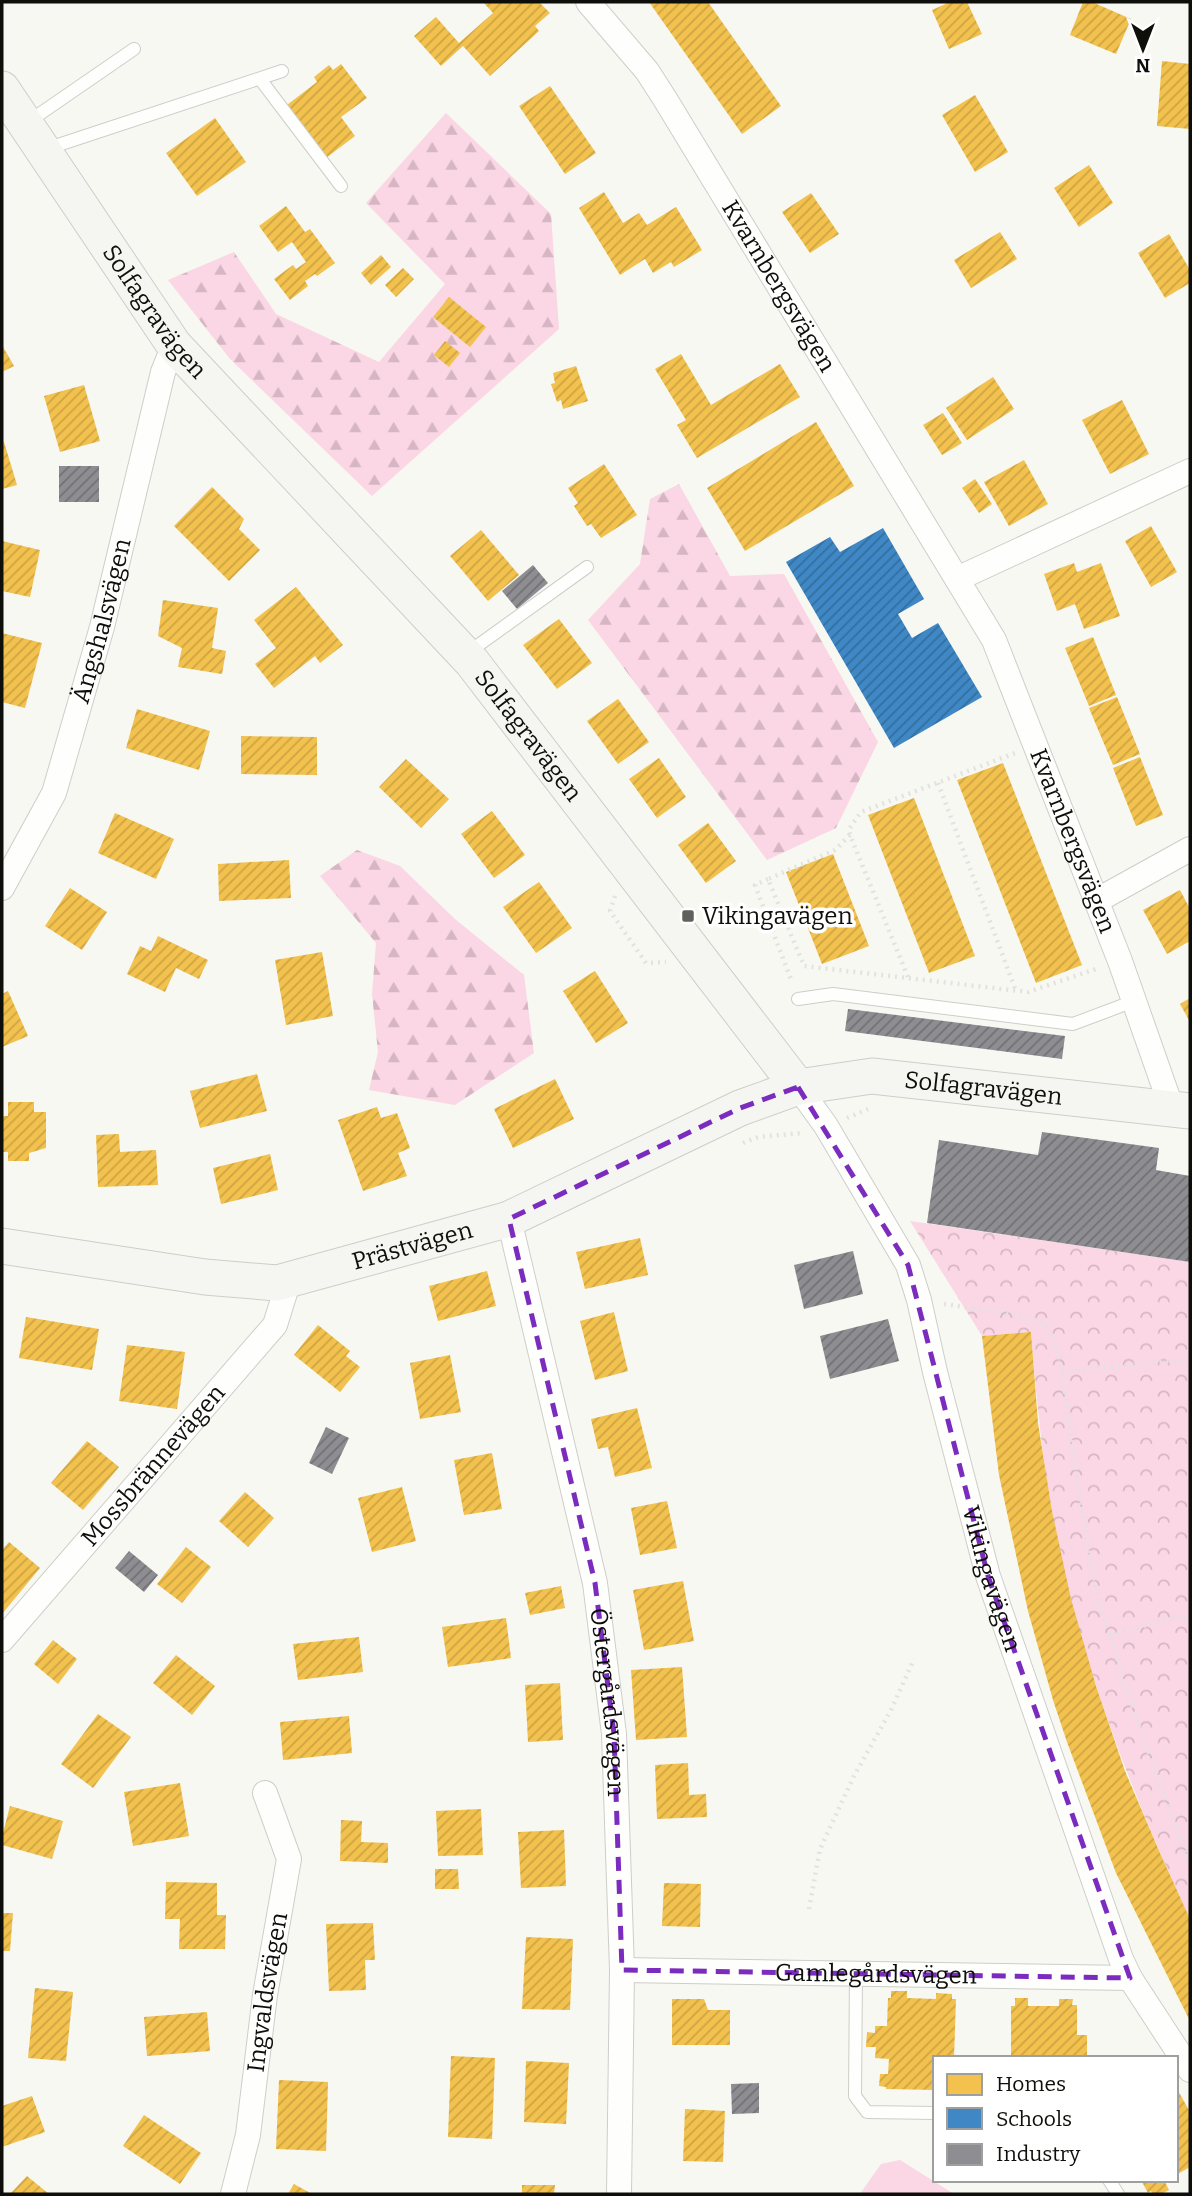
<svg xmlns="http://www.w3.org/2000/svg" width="1192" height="2196" font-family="Bitter,serif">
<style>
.green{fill:#fbd6e4}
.forest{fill:url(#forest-firs)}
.park{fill:url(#park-crowns)}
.homes{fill:url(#homes-hatch)}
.schools{fill:url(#schools-hatch)}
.industry{fill:url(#industry-hatch)}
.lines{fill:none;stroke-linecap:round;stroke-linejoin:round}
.lane-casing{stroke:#cdcec9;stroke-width:14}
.street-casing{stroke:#cdcec9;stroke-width:26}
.secondary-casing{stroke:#cdcec9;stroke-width:37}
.path{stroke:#e2e2e0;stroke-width:4.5;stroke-dasharray:2 5;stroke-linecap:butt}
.lane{stroke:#fefefd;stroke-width:12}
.street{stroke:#fefefd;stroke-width:24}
.secondary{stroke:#f5f6f2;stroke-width:35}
.marked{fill:none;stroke:#7b2cbf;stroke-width:5;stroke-dasharray:14 9;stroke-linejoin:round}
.poi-dot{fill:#60605c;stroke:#fff;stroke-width:2.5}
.labels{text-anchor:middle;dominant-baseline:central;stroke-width:7;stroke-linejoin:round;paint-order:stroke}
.street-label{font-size:24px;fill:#0e0e0b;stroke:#fff}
.poi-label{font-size:24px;fill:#0e0e0b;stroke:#fff;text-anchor:start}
</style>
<defs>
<pattern id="forest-firs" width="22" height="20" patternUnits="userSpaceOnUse" patternTransform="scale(1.75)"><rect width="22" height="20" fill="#fbd6e4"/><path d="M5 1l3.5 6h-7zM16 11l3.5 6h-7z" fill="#d6b6c2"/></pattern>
<pattern id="park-crowns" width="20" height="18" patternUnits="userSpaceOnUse" patternTransform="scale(1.75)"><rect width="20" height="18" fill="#fbd6e4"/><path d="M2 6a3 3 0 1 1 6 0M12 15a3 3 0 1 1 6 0" fill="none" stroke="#d6b6c2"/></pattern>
<pattern id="homes-hatch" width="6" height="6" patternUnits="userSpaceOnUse" patternTransform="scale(1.75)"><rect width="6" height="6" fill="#f2c14e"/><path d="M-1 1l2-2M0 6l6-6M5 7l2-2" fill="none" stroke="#cea543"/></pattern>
<pattern id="schools-hatch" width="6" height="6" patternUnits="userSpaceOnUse" patternTransform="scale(1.75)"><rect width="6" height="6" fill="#3f88c5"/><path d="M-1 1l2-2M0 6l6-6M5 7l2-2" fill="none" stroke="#336e9e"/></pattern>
<pattern id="industry-hatch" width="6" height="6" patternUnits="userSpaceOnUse" patternTransform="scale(1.75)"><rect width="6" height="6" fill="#8d8d92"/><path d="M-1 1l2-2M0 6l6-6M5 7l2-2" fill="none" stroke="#727275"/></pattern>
</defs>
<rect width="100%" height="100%" fill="#f7f8f2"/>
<polygon class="green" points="900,2160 954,2194 860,2194 881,2164"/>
<g class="forest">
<polygon points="446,113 551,214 559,329 372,496 230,359 168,280 234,252 276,314 379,362 445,284 366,203"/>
<polygon points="679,484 730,576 784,574 878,742 836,828 767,860 588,620 640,564 650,499"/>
<polygon points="357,850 400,866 455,919 524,975 534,1053 455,1105 369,1090 378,1052 372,994 376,943 320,876"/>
</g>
<path class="park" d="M910,1221L1190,1262V1919C1142,1816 1100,1711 1071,1600C1048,1512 1038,1423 1031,1332L982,1336Z"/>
<g class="homes">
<polygon points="483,2 539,2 550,13 535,26 539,31 490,76 463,46 441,66 414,36 436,17 459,43 493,13"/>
<polygon points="649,2 708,2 781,106 742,134"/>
<polygon points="950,2 967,2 982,34 949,49 932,10"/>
<polygon points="1083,2 1092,2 1131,19 1116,54 1070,35"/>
<polygon points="1162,61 1190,64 1190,129 1157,126"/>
<polygon points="341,64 367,98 341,117 355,136 326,158 287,105 317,82 314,77 329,65 333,70"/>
<polygon points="550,86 596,153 565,174 519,106"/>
<polygon points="975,95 1008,152 975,172 942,115"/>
<polygon points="215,118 246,162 197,196 166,153"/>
<polygon points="1089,165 1113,203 1079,227 1054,188"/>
<polygon points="604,192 623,223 639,213 647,225 676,207 702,250 674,267 671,262 653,273 645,259 620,275 579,208"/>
<polygon points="811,193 839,234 810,253 782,212"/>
<polygon points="286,206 305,232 310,229 335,263 317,276 315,274 305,281 308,286 290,300 274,279 293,265 296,269 306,262 292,242 278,252 259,226"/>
<polygon points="1000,232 1017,259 971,288 954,260"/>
<polygon points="1169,234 1190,270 1190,283 1165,298 1138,253"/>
<polygon points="381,255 391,267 371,285 361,273"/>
<polygon points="403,268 414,279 396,297 385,285"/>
<polygon points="449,297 486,327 470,347 433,317"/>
<polygon points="445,341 460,353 449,367 434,355"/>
<polygon points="2,345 14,366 2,372"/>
<polygon points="681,354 711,405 780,364 800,397 697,458 677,425 686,420 655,369"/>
<polygon points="576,366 588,401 563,409 561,400 557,402 551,384 555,383 553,373"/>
<polygon points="993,377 1014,409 967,440 946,408"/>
<polygon points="84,385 100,441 60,452 44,396"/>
<polygon points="1122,400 1149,454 1110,474 1082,420"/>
<polygon points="943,413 962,443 942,455 923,425"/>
<polygon points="816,422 854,486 745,551 707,488"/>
<polygon points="4,442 17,485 2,489 2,443"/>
<polygon points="1024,460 1048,504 1009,526 984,482"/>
<polygon points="604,464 637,515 601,538 591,524 587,526 574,506 578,503 568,488"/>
<polygon points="975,479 992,504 979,513 962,488"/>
<polygon points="212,487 244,519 239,529 260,550 229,581 174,526"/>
<polygon points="1151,526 1177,572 1151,587 1125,541"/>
<polygon points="481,530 519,575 488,601 450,556"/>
<polygon points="2,541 40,550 30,597 2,591"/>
<polygon points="1074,563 1077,572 1101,563 1120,616 1084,629 1075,604 1057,611 1044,574"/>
<polygon points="296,587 343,645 320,663 315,656 274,688 255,664 276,648 254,620"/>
<polygon points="163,600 218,608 212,648 226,651 222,674 178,667 182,648 158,636"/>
<polygon points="559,619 592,663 557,689 523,645"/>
<polygon points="2,633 42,643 25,708 2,702"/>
<polygon points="1093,637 1116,695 1089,706 1065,648"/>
<polygon points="1117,697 1140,754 1113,765 1089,708"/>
<polygon points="618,699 649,742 618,764 587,721"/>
<polygon points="137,709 210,731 199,770 126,748"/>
<polygon points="241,736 317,737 317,775 241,774"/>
<polygon points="1140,757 1163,815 1136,826 1113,768"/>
<polygon points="659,758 686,797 657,818 629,779"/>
<polygon points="406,759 449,799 421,828 379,787"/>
<polygon points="1003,763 1082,965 1036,983 957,780"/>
<polygon points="914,798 975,956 929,973 868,815"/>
<polygon points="492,811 525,855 494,878 461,834"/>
<polygon points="115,813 174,839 156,879 98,853"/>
<polygon points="708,823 736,861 706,883 678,845"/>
<polygon points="833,854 869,946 822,964 786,872"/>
<polygon points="289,860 291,898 219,901 218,864"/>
<polygon points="539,882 572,928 536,953 503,907"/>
<polygon points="70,888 107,912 82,950 45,926"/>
<polygon points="1180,890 1190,909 1190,941 1167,954 1143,910"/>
<polygon points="158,936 208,960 199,979 176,968 165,992 127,974 140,946 151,951"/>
<polygon points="322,952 333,1016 286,1025 275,960"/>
<polygon points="595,971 628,1023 596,1043 563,991"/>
<polygon points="8,991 28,1036 2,1047 2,994"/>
<polygon points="1190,998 1190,1022 1180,1004"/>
<polygon points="257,1074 267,1111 200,1128 190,1091"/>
<polygon points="555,1079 574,1119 513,1148 494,1109"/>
<polygon points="8,1102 34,1102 34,1112 46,1112 46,1148 29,1153 29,1161 8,1161 8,1152 2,1152 2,1116 8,1116"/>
<polygon points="377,1107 381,1118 397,1113 410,1148 398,1153 407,1176 363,1191 338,1120"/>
<polygon points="119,1134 120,1152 156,1150 158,1185 98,1187 96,1135"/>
<polygon points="270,1154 278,1190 221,1204 213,1168"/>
<polygon points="640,1238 648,1275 585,1289 576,1252"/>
<polygon points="487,1271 496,1306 438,1321 429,1286"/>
<polygon points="614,1312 628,1371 595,1380 580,1321"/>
<polygon points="26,1317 99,1329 92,1370 19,1358"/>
<polygon points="318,1325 350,1351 346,1356 360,1367 340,1392 294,1355"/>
<polygon points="1031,1332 1038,1423 1052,1511 1071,1599 1096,1686 1125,1771 1160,1853 1190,1919 1190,2021 1116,1873 1067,1742 1053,1700 1028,1611 999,1475 982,1336"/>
<polygon points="127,1345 185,1352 177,1409 119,1401"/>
<polygon points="450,1355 461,1412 420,1419 410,1363"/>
<polygon points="637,1408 652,1468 615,1477 608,1447 598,1449 591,1419"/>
<polygon points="87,1441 119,1467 83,1510 51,1483"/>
<polygon points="492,1453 502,1509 464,1515 454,1460"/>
<polygon points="402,1487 416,1541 372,1552 358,1498"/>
<polygon points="245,1492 274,1518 248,1547 219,1521"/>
<polygon points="667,1501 677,1548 640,1555 631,1508"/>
<polygon points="9,1542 40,1568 2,1614 2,1550"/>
<polygon points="186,1547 211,1567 182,1603 157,1584"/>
<polygon points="683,1581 694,1641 644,1650 633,1590"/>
<polygon points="561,1586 565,1608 530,1615 525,1593"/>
<polygon points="506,1618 511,1658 448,1667 442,1627"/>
<polygon points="359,1637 363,1672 298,1680 293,1644"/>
<polygon points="53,1640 77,1659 58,1684 34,1664"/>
<polygon points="176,1655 215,1686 192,1715 153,1683"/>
<polygon points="682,1667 687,1737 636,1740 631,1670"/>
<polygon points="560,1683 563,1740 528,1742 525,1685"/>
<polygon points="98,1714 131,1737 93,1788 61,1764"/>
<polygon points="349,1716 352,1753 283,1760 280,1722"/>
<polygon points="688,1763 689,1795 706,1794 707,1817 657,1819 655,1765"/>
<polygon points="180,1783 189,1836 133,1846 124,1792"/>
<polygon points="10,1806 63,1821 52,1859 2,1845 2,1837"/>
<polygon points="481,1809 483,1855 438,1856 436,1811"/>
<polygon points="341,1820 362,1821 361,1842 388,1843 388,1863 340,1861"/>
<polygon points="564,1830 566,1886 521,1888 518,1832"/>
<polygon points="435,1869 458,1869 459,1889 435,1889"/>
<polygon points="166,1882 217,1883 217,1915 226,1915 225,1949 179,1949 180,1919 165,1919"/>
<polygon points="664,1883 701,1884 700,1927 662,1926"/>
<polygon points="2,1913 13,1913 10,1951 2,1951"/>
<polygon points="373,1923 375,1960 365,1960 366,1990 329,1991 326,1924"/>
<polygon points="526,1937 573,1939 570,2010 522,2009"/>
<polygon points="35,1988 73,1992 66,2061 28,2058"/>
<polygon points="891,1991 907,1991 907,1998 936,1999 936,1993 952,1994 952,1999 956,1999 954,2058 935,2058 935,2090 886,2089 886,2087 879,2086 880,2074 888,2074 889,2059 875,2058 876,2047 866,2047 867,2032 875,2033 875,2026 887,2026 888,1998 891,1998"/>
<polygon points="1015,1998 1028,1998 1028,2006 1059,2006 1059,1999 1073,1999 1072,2005 1077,2005 1077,2035 1087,2035 1087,2058 1011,2058 1011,2006 1015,2006"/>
<polygon points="672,1999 704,1999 708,2010 730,2010 730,2045 672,2045"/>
<polygon points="207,2012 210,2051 147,2056 144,2017"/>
<polygon points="451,2056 495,2058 492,2139 448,2137"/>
<polygon points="526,2061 569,2063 566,2124 524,2122"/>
<polygon points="279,2080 328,2082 326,2151 276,2149"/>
<polygon points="1176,2087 1190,2112 1190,2167 1176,2175"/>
<polygon points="32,2096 45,2132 2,2147 2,2106"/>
<polygon points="685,2109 725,2111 723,2162 683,2161"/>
<polygon points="144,2115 201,2153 180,2184 123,2146"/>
<polygon points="27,2176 49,2194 10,2194"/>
<polygon points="1141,2180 1168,2180 1165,2182 1169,2190 1161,2194 1153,2194 1151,2191 1148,2193"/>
<polygon points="294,2184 312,2194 288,2194"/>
<polygon points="522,2185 555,2185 554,2194 522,2194"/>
</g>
<polygon class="schools" points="883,528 924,599 898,614 912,638 938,623 982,697 894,748 786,562 830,537 840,552"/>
<g class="industry">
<rect x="59" y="466" width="40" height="36"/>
<polygon points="533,565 548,583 517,609 502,591"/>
<polygon points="848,1009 1065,1036 1062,1059 845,1031"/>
<polygon points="1042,1132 1159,1148 1156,1170 1190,1176 1190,1262 927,1223 939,1140 1038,1155"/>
<polygon points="853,1251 863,1294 804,1309 794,1265"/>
<polygon points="888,1319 899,1361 830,1379 820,1336"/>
<polygon points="326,1427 349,1438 332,1474 309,1463"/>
<polygon points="129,1551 158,1575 144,1592 115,1568"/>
<polygon points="759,2083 759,2113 732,2114 731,2084"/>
</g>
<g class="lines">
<g class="lane-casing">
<g id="lane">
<polyline points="260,79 341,186"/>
<polyline points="28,122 134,49"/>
<polyline points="46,149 282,71"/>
<polyline points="466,654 587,567"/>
<polyline points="798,999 833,994 1073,1024 1134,1001"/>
<polyline points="856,1974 855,2096 867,2112 935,2113"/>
<polyline points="1109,2180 1118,2194"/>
</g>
</g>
<g class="street-casing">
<g id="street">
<path id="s1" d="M588,2L647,71L665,99L994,640L1120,961L1172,1109"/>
<polyline points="957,579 1190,471"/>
<path id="s2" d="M2,888L54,793L102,627L163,372L174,345"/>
<polyline points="1096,901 1190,849"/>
<path id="s3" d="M798,1087L826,1126L908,1265L919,1300L935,1372L988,1576L1121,1959L1130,1978L1190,2070"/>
<path id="s4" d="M509,1219L595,1583L614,1734L622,1970L619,2194"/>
<path id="s5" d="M2,1640L275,1325L289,1280"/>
<path id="s6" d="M622,1970L1130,1978"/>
<path id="s7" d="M233,2194L248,2135L265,1995L289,1859L265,1793"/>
</g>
</g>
<g class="secondary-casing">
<g id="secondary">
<path id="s8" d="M2,89L174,345L472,662L798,1087L872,1076L1190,1111"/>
<path id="s9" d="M2,1246L205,1277L277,1283L509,1219L740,1108L798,1087"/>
</g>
</g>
<g class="path">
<polyline points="938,783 1016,991"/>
<polyline points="850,835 835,850 768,879 804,966 1028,992 1099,968"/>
<polyline points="768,879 755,885 792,982"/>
<polyline points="615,896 610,911 646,963 666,962"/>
<polyline points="908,977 850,835 849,829 861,812 1015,753"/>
<polyline points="847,1118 868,1109"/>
<polyline points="743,1143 758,1137 802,1133"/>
<polyline points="944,1304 1006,1313 1046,1324 1057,1348 1062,1372 1080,1501 1099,1603 1137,1720 1190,1865"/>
<polyline points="1062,1372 1169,1361 1190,1361"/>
<polyline points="1110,1636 1170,1618 1190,1620"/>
<polyline points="809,1909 820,1849 854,1776 891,1710 914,1659"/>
</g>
<use href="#lane" class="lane"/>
<use href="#street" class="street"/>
<use href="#secondary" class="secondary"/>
</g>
<path class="marked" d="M798,1087L908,1265L988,1576L1130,1978L622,1970L614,1734L595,1583L509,1219L740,1108Z"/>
<rect class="poi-dot" x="681" y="909" width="14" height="14" rx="3.5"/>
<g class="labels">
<g class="street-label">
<text stroke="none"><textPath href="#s1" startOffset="343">Kvarnbergsvägen</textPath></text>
<text stroke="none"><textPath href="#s8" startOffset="270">Solfagravägen</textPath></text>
<text stroke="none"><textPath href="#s2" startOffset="287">Ängshalsvägen</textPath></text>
<text stroke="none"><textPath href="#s8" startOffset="836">Solfagravägen</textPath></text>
<text stroke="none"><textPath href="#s1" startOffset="973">Kvarnbergsvägen</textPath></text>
<text stroke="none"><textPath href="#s8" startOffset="1466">Solfagravägen</textPath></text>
<text stroke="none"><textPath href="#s9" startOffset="418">Prästvägen</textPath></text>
<text stroke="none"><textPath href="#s5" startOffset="231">Mossbrännevägen</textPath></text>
<text stroke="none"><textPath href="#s3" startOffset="534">Vikingavägen</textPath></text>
<text stroke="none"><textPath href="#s4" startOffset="494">Östergårdsvägen</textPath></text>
<text stroke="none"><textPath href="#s6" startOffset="254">Gamlegårdsvägen</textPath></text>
<text stroke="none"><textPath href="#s7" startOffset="205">Ingvaldsvägen</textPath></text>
</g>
<g class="poi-label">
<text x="702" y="916">Vikingavägen</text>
</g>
</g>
<rect width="1192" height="2196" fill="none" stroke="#0e0e0b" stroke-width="7"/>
<rect x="933" y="2056" width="245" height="126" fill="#ffffff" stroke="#9f9f9d" stroke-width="2"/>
<rect x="947" y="2074" width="35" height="21" fill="#f2c14e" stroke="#9f9f9d" stroke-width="2"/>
<text x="996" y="2091" font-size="21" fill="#0e0e0b">Homes</text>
<rect x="947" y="2108" width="35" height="21" fill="#3f88c5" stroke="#9f9f9d" stroke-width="2"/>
<text x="996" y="2126" font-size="21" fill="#0e0e0b">Schools</text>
<rect x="947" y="2144" width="35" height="21" fill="#8d8d92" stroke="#9f9f9d" stroke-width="2"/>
<text x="996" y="2161" font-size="21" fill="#0e0e0b">Industry</text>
<g transform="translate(1143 49) rotate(180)" stroke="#ffffff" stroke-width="5" paint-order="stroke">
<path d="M0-5L12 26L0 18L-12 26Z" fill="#0e0e0b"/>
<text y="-10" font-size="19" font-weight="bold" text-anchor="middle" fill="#0e0e0b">N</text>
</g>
</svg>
